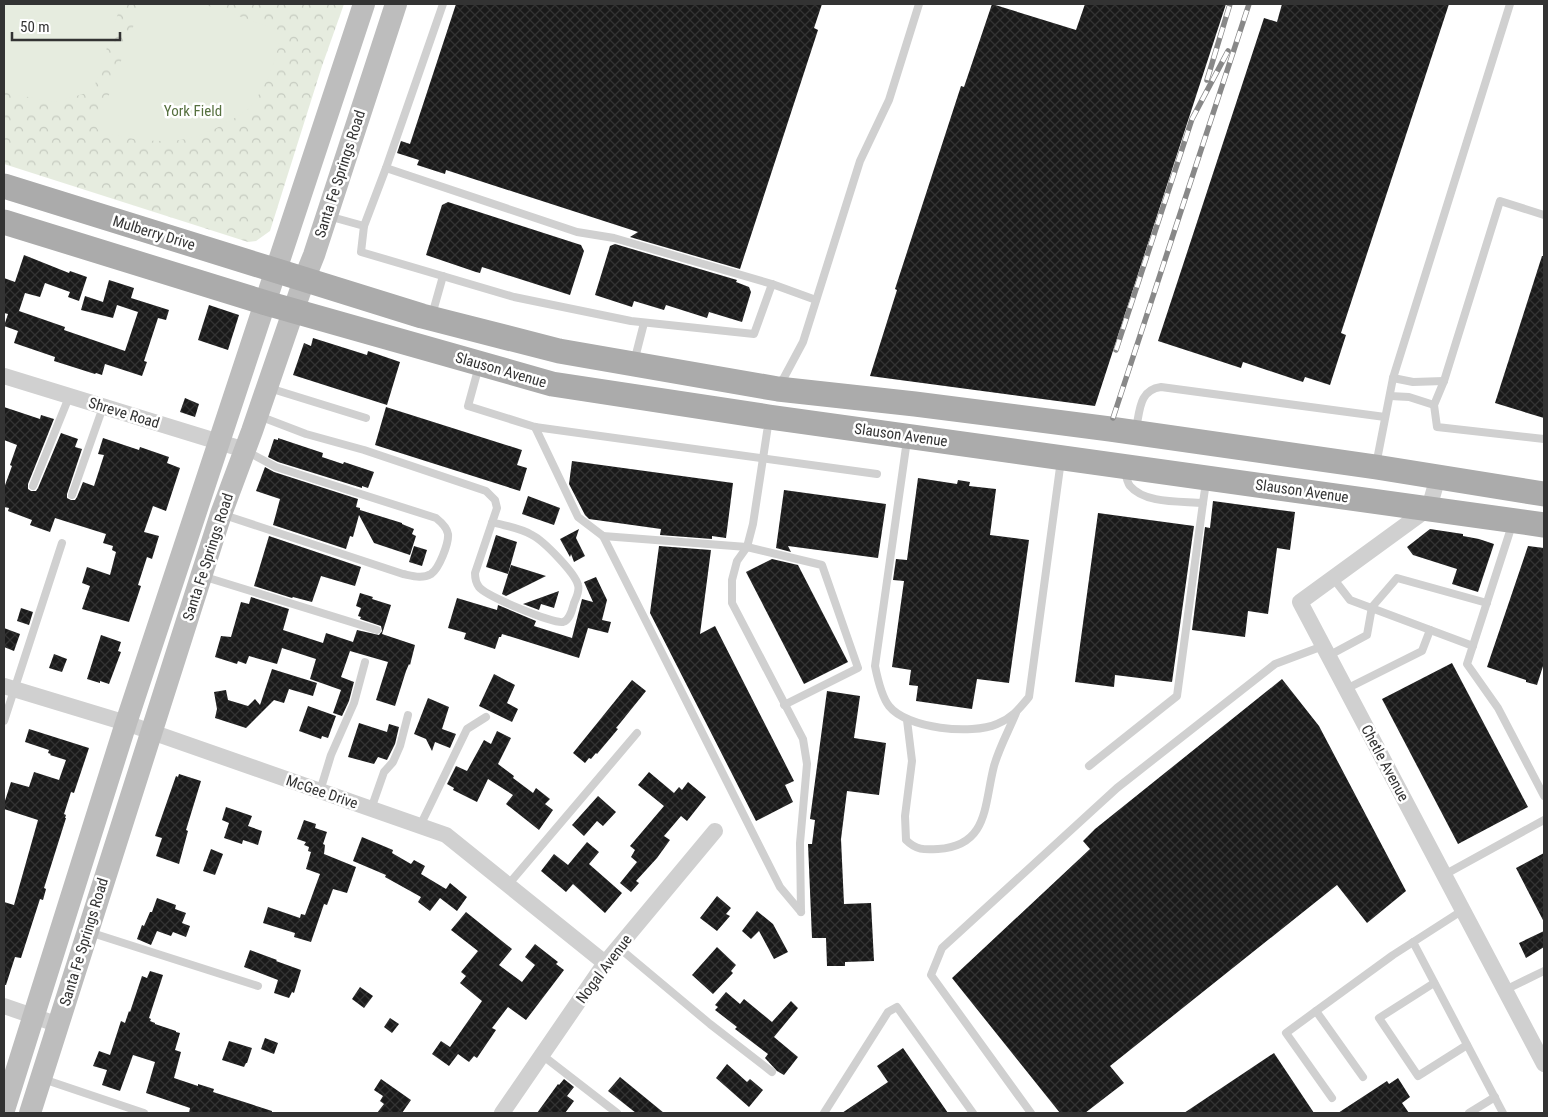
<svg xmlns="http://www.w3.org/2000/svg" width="1548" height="1117" font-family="'Roboto Condensed',sans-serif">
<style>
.forest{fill:url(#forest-crowns)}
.garden{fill:#e6ecdf}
.building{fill:url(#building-cross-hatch)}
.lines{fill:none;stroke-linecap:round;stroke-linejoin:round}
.lane{stroke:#d0d0d0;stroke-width:8}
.street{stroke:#d0d0d0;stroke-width:16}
.secondary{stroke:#bdbdbd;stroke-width:22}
.primary{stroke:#ababab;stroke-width:25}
.rail-casing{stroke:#888;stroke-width:5.5}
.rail{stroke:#fff;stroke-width:4;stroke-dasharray:11;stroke-linecap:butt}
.labels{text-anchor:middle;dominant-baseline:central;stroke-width:5;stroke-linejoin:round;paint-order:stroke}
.park-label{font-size:15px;fill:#56703f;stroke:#fff}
.street-label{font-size:15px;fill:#333;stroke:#fff}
</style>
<defs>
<pattern id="forest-crowns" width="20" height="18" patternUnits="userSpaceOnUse" patternTransform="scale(1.25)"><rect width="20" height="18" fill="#e6ecdf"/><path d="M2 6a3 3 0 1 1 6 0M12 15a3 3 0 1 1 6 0" fill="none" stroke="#c6cbc0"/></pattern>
<pattern id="building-cross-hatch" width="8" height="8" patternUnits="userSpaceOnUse" patternTransform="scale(1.25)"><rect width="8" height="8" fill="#1a1a1a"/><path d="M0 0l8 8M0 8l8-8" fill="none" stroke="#333"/></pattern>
</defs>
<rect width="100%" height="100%" fill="#fff"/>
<polygon class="forest" points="4,4 344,4 322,66 270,231 256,241 248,242 4,164"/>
<g class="garden">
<polygon points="4,4 121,4 93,91 56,102 17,95 4,82"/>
<path d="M142,4H203L282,31C275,61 269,84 249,108C244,113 236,117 230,121C216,129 196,138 180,140C152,143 122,139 97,129L139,10Z"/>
</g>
<g class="building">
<polygon points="456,4 822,4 814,28 818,30 740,269 630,237 638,232 446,170 445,174 417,165 419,160 397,153 401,141 410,144"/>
<polygon points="992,4 1076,30 1085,4 1226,4 1095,406 870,376 897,290 895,289 961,86 964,87"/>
<polygon points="1282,4 1449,4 1341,333 1346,335 1330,385 1305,377 1303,382 1243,362 1241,368 1158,341 1264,18 1277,22"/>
<polygon points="448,202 581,245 584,251 570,295 482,267 480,273 476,272 426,255 442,205"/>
<polygon points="615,244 737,280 736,282 749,287 751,292 742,322 709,312 707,318 666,305 664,310 634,301 632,307 595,295 610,246"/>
<polygon points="24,255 69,273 70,271 87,277 79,301 68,297 70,292 45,283 40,297 25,293 19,311 65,327 64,330 125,351 138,312 117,305 113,318 81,310 85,296 103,302 109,280 134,288 131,298 169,310 166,320 158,318 144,361 147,362 142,376 105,364 102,375 96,373 95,374 54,361 55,357 14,343 18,331 4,326 8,314 4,313 4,278 15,282"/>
<polygon points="1542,256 1544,256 1544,418 1495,403"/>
<polygon points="209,305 239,315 228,350 198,340"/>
<polygon points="313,338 367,355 368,351 400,362 387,405 293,375 304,343 311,346"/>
<polygon points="185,398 199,404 195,417 180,412"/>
<polygon points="4,407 40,419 41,415 54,419 28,484 28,489 31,491 36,491 38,488 61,433 78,439 75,447 82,449 67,494 67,498 71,500 75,500 77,497 83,482 94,486 104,455 98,454 103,438 139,450 140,447 169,457 167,463 180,468 166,511 153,506 144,532 159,536 152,559 147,557 138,585 141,586 129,622 82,609 90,586 82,583 87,567 110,575 116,552 112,550 113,546 103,543 106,534 55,518 50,532 30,525 32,520 8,511 9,508 4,507 4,488 12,466 10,465 17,445 4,440"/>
<polygon points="386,407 522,450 517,465 527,468 520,491 375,445"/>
<polygon points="278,438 323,453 322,457 343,464 344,462 374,472 368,488 362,486 362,488 278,462 268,457 274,439 278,440"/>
<polygon points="572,461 733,483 726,538 712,536 712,539 660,535 661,529 589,519 585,515 569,484"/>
<polygon points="265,467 274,472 358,499 356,507 360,508 360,510 402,523 402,524 414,529 412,534 416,536 410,555 374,543 359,515 353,537 350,536 346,549 273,525 280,499 256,491"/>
<polygon points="918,478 957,484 958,480 970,482 969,486 996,489 990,535 1029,540 1009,683 977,679 972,709 916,701 918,686 909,685 911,670 892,667 904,581 893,580 896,559 907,560"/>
<polygon points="784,490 886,504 878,558 788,546 791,552 776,548"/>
<polygon points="528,496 560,508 554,525 522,514"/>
<polygon points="1213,501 1295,512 1290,550 1277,548 1268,614 1248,611 1245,637 1192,630 1205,527 1210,528"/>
<polygon points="1098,513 1194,526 1172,682 1115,675 1114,687 1075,682"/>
<polygon points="579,529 576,538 585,556 574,562 571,554 570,557 560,539"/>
<polygon points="1430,529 1463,534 1463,536 1479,539 1494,544 1478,592 1452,584 1457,569 1413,555 1407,547"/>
<polygon points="496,535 517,542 508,574 486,567"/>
<polygon points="269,536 361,567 355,586 321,576 312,602 293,597 292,598 254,586"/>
<polygon points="414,546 427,550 422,566 409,562"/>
<polygon points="659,546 711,550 700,634 715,626 794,781 785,785 793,802 756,821 650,613"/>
<polygon points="1528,546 1544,548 1544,663 1537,685 1526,682 1526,680 1487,667"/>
<polygon points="772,559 798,565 848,662 804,684 746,572"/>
<polygon points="511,565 546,576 506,596 502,594"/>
<polygon points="596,577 607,600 602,620 611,622 608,633 588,628 579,658 502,634 501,637 499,637 495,649 464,639 466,633 448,628 457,598 497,610 498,605 536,621 534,626 572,638 582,599 593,602 584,582"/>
<polygon points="559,591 554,608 541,604 539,610 523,604"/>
<polygon points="360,593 373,597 372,599 391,605 382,634 415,645 410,665 409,664 406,671 395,706 376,700 388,662 350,651 341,677 354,682 349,701 342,716 333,713 341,690 310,679 316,659 282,648 277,664 249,656 246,664 238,661 237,664 215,657 221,636 231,637 241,602 249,604 251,597 289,609 283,630 323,643 326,633 353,642 357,630 379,635 382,631 381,626 360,619 361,617 358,616 361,608 356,606"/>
<polygon points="21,608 33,612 29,625 17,621"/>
<polygon points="4,628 20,634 14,651 4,647"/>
<polygon points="101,635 121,642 118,651 121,652 109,684 100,681 100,683 87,679"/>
<polygon points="54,654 67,659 62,672 49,668"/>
<polygon points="1452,663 1528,807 1458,844 1382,699"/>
<polygon points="272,669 317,683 313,696 289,689 284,703 274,700 246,728 215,718 217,709 214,692 226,690 228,700 248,706 255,699 260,705"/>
<polygon points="494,674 515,685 507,703 518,709 512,722 479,706"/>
<polygon points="1282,679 1319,726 1406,891 1367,923 1337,885 1110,1066 1124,1083 1085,1113 1060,1113 952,978 1090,849 1083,841 1095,829"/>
<polygon points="632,680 646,691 621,722 616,728 618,729 597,754 596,753 591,759 589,758 585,763 573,753"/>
<polygon points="827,691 860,696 854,738 886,743 879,795 847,791 841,839 844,904 871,903 874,961 845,962 845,966 827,966 826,938 812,938 808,844 812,844 815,820 810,819"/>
<polygon points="428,698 449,707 442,729 456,734 450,748 435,742 432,751 426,739 414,734"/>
<polygon points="308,706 336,716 328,738 322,736 321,739 299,731"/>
<polygon points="359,723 387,732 389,724 399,727 395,744 387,760 378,757 374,764 348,757"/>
<polygon points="29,729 89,748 74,793 71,792 64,814 66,815 65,818 66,818 44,888 46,889 43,900 40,899 21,958 15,957 6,985 4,985 4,902 14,905 38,820 4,809 4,804 11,782 29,787 34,772 59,780 66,760 50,755 51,754 48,753 49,750 25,742"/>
<polygon points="497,731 511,738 498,764 514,776 513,778 533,793 536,788 550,799 545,804 553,810 539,830 506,804 513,795 488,779 477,802 453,790 454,788 447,784 456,766 467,771 484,740 491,744"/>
<polygon points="649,772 674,793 679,787 682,790 688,782 706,797 687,821 681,816 664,836 670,840 657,858 636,881 639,883 631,892 620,883 637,862 631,857 635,850 630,846 664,806 638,785"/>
<polygon points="179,774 201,781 186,830 188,831 179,864 156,856 162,838 155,836 176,776 178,777"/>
<polygon points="598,796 616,812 603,826 597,821 584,836 572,825"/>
<polygon points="226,807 252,816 248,826 262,831 258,845 243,840 242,844 224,838 229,823 222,820"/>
<polygon points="304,820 316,824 315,828 327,832 323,844 325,845 324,854 356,867 347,893 333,889 327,905 324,904 311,942 294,937 295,933 263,923 268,907 300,918 301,914 305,915 320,874 306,869 311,852 308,851 309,847 304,845 306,842 297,839"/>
<polygon points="362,837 393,850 392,853 411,864 414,860 425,866 421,874 446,889 450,883 467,897 457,911 440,898 430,911 418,902 421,897 385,877 386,875 353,861"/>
<polygon points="587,842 599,852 589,864 622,893 605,913 573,884 566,892 541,871 554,854 568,865"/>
<polygon points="211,849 223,854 215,875 203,871"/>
<polygon points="1544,853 1544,922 1516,868"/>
<polygon points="717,896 731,908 726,914 730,916 717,931 700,918"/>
<polygon points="157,898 176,905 175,909 186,913 182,923 190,926 186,937 173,932 171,936 157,931 151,945 137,939 142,925 144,926 150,912 152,912"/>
<polygon points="757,911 773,924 788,952 774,959 759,931 751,939 742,931"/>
<polygon points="466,912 512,949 499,965 522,982 535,965 525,957 535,944 558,962 556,964 564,970 526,1020 508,1007 492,1028 496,1030 477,1058 474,1056 469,1062 458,1054 449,1066 432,1054 441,1041 450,1047 482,1001 460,983 466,976 461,972 478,951 451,930"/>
<polygon points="1544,931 1544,947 1526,958 1519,943"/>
<polygon points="717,947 736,965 731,971 733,973 713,994 692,975"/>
<polygon points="250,950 277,960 276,961 301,970 294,993 292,992 289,998 274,993 278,980 244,967"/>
<polygon points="150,971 163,975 149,1018 151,1019 150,1021 155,1023 155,1024 176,1031 176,1032 180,1033 175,1050 181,1052 174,1078 198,1086 198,1084 214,1089 213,1092 272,1111 272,1113 189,1113 190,1108 146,1093 155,1062 133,1055 120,1091 102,1085 107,1070 93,1066 99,1051 110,1055 121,1021 125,1023 129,1011 130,1012 142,976 147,978"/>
<polygon points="360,987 373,996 364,1008 352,999"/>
<polygon points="726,992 740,1004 744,999 772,1022 791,1001 798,1008 774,1037 798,1057 784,1075 777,1071 765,1058 768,1054 735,1029 737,1027 715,1010 718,1007 715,1005"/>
<polygon points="390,1018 399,1024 392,1033 384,1027"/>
<polygon points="265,1038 278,1043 274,1054 261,1049"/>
<polygon points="229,1041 252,1048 247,1063 246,1063 244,1067 222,1060"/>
<polygon points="903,1048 948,1113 842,1113 888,1082 877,1066"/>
<polygon points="1274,1053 1314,1113 1184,1113"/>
<polygon points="727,1064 747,1082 750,1079 763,1090 749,1107 716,1078"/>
<polygon points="620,1077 664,1113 636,1113 608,1091"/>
<polygon points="1398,1078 1410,1097 1402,1103 1409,1113 1338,1113 1387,1081 1389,1084"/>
<polygon points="381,1079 411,1100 402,1113 377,1113 384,1104 380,1101 383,1096 374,1090"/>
<polygon points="564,1079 574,1087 567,1096 574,1101 565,1113 537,1113 558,1084 559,1085"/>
</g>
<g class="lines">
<g class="lane">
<polyline points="386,168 443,4"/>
<polyline points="1544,215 1500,201 1444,381 1434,405 1437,427 1544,439"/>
<polyline points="328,216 364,226 361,252 514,297 631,321 754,334 772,284 816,300"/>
<polyline points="364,226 386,168 577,232 614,238 772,284"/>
<polyline points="432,315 443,276"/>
<polyline points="634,362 644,323"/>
<polyline points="479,366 468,406 535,427 877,474"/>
<polyline points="1393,378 1413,382 1444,381"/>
<polyline points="780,385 803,342 860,161 889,100 919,4"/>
<polyline points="269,388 366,418"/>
<polyline points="1390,396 1409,397 1434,405"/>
<path d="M259,416L306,434L364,450L486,491L495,500L497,508L475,573C475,578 476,583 479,587C486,596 553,624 563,622C570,620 572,610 574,603C576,598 580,591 578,585C575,573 544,541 532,535C521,528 505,526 492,522"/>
<polyline points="769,419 753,524 747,547 737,561 732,580 732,603 803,739 807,764 800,843 801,912"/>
<polyline points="535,427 578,517 603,536 747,547 822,565 858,668 784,705"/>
<path d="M1136,429C1140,410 1139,390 1161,387L1385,417"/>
<path d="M907,440L875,666C877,676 882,697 889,706C907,729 972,735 997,724C1012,718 1019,709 1029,697L1061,460"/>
<polyline points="1376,465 1393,378 1510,4"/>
<path d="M1125,471C1126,476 1127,482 1130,486C1145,504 1181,501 1203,503L1206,482"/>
<polyline points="33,486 69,397"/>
<polyline points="72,495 103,407"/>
<path d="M224,515L403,574C413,576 422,579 431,574C439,569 449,543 448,534C447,527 441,522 436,518L276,467L246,451"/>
<polyline points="1512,525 1467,664 1498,708 1544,796"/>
<polyline points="603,536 780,887 801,912"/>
<polyline points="202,576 377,630"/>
<polyline points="1333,578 1350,600 1473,646"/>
<polyline points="1328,656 1367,635 1372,607 1397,578 1487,603"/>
<polyline points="1346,689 1422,651 1430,630"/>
<path d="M907,720L912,761L905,816L906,840C916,850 924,850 938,849C989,846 984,804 994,766C999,748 1009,730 1016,713"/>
<polyline points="4,721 62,543"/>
<polyline points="1089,766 1177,696 1203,503"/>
<polyline points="320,791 331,755 354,703 365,662"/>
<polyline points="371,809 384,772 393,762 400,746 408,715"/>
<polyline points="420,826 467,729 486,717"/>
<polyline points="1444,875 1544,820"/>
<polyline points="508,885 637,733"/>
<polyline points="89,932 258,986"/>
<polyline points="1413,942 1503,1113"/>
<polyline points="618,947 710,1024 772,1072"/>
<polyline points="1434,983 1379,1018 1418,1076 1467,1045"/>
<polyline points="1505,990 1544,971"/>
<polyline points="1316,1011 1286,1033 1332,1098"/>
<polyline points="542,1055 617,1113"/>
<polyline points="1363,1077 1316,1011 1393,955 1463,910"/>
<polyline points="43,1079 144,1113"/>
<polyline points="824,1113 888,1012 897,1007 973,1113"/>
<polyline points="1031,1113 931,975 942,948 1117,788 1275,664 1323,646"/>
<polyline points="1469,1113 1495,1097"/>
</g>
<g class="street">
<polyline points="4,376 245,450"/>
<polyline points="1438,477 1429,508 1300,602 1544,1064"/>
<polyline points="4,686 126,723 446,835 605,963"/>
<polyline points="4,1006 59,1025"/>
<polyline points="502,1113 605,963 715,831"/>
</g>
<g class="secondary">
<polyline points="4,1110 126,723 364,4"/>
<polyline points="30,1113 221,514 252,431 304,280 314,255 396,4"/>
</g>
<g class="primary">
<polyline points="4,186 422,316 559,351 778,389 915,404 1110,429 1376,467 1544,494"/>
<polyline points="4,222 266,303 552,384 769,417 1544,525"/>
</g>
<g class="rail-casing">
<g id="rail">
<polyline points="1207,80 1230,4"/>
<polyline points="1116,350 1192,119 1228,51"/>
<polyline points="1113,418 1249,4"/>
</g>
</g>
<use href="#rail" class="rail"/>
</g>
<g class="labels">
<g class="park-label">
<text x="193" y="111">York Field</text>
</g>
<g class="street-label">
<text transform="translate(340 174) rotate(-72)">Santa Fe Springs Road</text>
<text transform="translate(154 233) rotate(17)">Mulberry Drive</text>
<text transform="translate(501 370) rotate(16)">Slauson Avenue</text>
<text transform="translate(124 413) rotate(17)">Shreve Road</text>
<text transform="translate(901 435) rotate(8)">Slauson Avenue</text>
<text transform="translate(1302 491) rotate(8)">Slauson Avenue</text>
<text transform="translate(208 557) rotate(-72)">Santa Fe Springs Road</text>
<text transform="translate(1385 763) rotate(62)">Chetle Avenue</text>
<text transform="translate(322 792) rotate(19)">McGee Drive</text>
<text transform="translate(84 942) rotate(-73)">Santa Fe Springs Road</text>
<text transform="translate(604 969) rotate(-53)">Nogal Avenue</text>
</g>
</g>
<rect width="1548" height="1117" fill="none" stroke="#333333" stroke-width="10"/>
<path d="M12 32v8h108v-8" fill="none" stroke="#333333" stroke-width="2.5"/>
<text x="20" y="32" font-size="15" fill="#333333" stroke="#ffffff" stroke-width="4" paint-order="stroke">50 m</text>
</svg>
